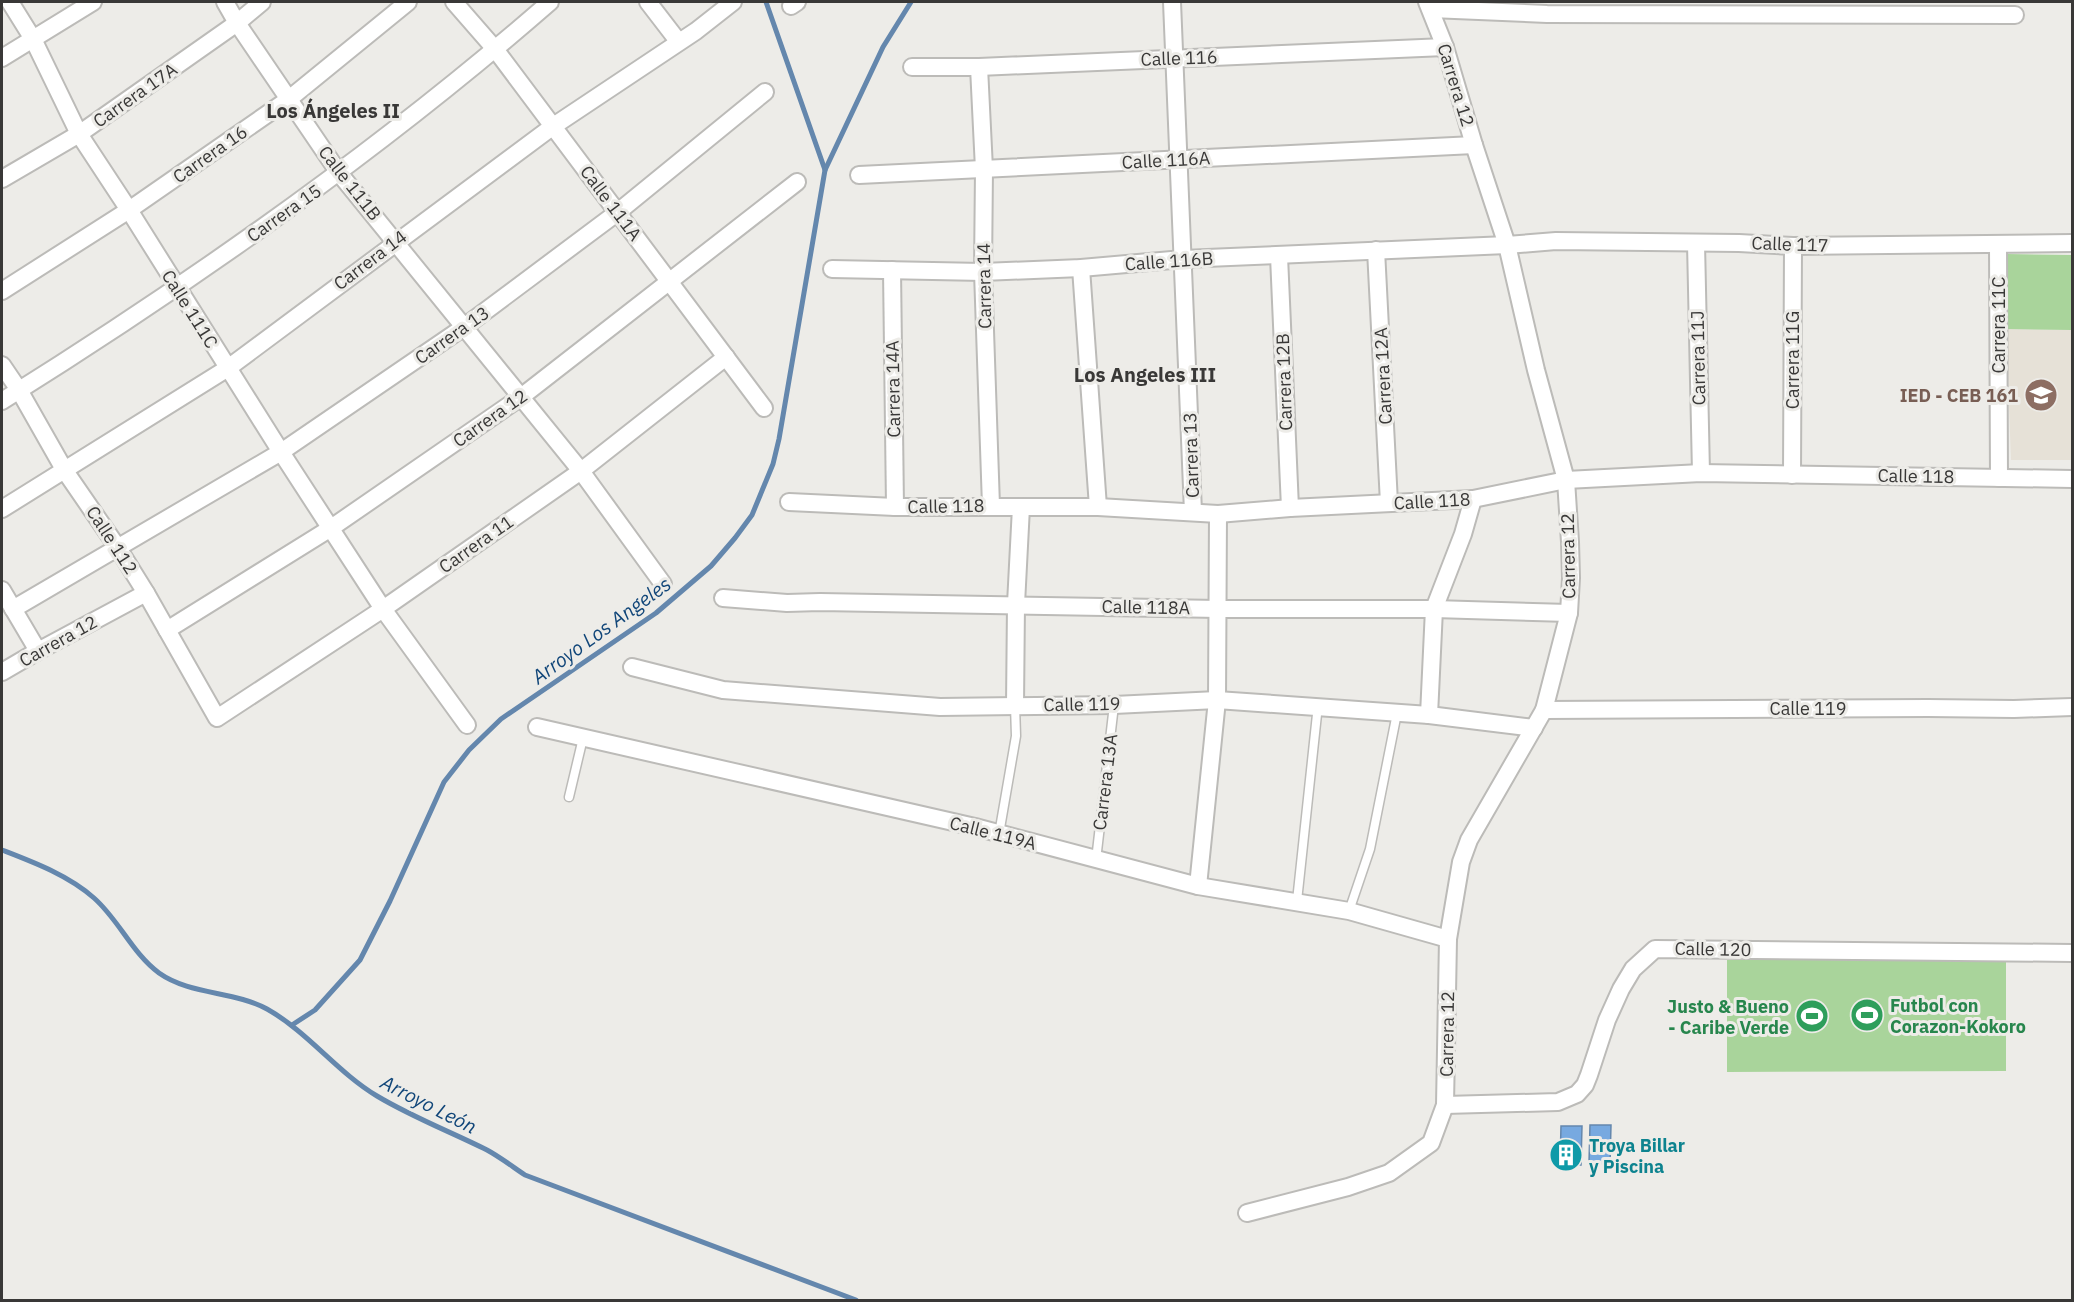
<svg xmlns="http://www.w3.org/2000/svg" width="2074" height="1302" font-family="'IBM Plex Sans',sans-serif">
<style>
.built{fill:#e6e1d7}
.green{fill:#a9d49b}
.water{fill:#77a9e0;stroke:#6487ad;stroke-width:1.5}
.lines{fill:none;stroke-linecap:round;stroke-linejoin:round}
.stream{stroke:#6487ad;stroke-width:5}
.service-casing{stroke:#bcbbb8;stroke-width:11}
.minor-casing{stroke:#bcbbb8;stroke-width:20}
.service{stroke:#fff;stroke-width:8}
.minor{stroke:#fff;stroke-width:16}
.labels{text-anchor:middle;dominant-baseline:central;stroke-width:6;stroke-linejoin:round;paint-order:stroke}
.street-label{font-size:18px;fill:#393837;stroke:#edece8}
.education-label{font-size:18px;font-weight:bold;fill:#785e54;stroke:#edece8;text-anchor:end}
.leisure-label{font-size:18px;font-weight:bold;fill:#27864d;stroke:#edece8;text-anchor:start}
.culture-label{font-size:18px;font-weight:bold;fill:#0d838f;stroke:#edece8;text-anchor:start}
.neighbourhood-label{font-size:20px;font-weight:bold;fill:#393837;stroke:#edece8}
.water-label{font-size:20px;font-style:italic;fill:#114679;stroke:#edece8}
</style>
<rect width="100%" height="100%" fill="#edece8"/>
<polygon class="built" points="2006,329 2072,330 2072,460 2011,460"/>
<g class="green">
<polygon points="2007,254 2072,255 2072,330 2006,329"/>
<polygon points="2006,959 2006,1071 1727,1072 1727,960"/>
</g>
<g class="water">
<polygon points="1590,1125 1611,1125 1610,1164 1589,1163"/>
<polygon points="1561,1126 1582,1126 1581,1165 1560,1165"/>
</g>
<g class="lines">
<g class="stream">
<polyline points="766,2 825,170"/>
<path d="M2,850C33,862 68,875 94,898C119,920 132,953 159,973C190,995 234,991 267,1009C308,1032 337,1072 377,1096C412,1117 451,1132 487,1150C500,1157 513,1167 525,1175L856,1300"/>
<polyline points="292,1025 315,1010 360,960 390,901 444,782 469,750 501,719 656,613 711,566 735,538 752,515 773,464 779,439 825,170 883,47 911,2"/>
</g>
<g class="service-casing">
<g id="service">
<polyline points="569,797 583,738"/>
<polyline points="999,834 1016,736 1015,705"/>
<polyline points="1096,860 1114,705"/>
<polyline points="1297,901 1318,705"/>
<polyline points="1349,911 1370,849 1397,713"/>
</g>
</g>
<g class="minor-casing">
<g id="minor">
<polyline points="10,2 33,39 79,134 129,210 281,452 383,609 467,725"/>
<polyline points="225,2 237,23 339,173 581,471 663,584"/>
<polyline points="454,2 495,49 764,408"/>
<polyline points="648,2 678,41"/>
<polyline points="1172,2 1193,512"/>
<polyline points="791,6 797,2"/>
<polyline points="1431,9 1547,14 2015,15"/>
<polyline points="2,58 93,2"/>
<polyline points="912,67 979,67 1445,47"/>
<polyline points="979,67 984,169 983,272 991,506"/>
<polyline points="859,175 1474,145"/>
<polyline points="2,179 79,134 237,23 262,2"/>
<polyline points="1696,243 1701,473"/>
<polyline points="1998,244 1999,478"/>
<polyline points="1376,250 1389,503"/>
<polyline points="1279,256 1290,508"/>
<polyline points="1081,268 1098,507"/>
<polyline points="832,269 983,272 1081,268 1183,259 1507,245 1556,241 1739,243 1793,246 2072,243"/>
<polyline points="892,270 895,507"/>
<polyline points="2,291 129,210 289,99 408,2"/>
<polyline points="2,365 19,390 65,471 118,548 146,593 217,718 383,609 581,471 726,357"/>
<path d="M2,401C194,281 379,151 550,2"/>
<polyline points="1792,475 1793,246"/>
<polyline points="789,502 895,507 1098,507 1218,514 1290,508 1473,499 1566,480 1701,473 2072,479"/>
<polyline points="2,509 228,368 552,127 696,31 733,2"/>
<polyline points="2,590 38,651"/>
<polyline points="723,598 787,603 820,602 1219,609 1434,609 1569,613"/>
<polyline points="13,609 281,452 464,327 618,212 765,92"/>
<polyline points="167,630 331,528 521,397 797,182"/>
<polyline points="632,667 723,690 940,707 1114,705 1217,700 1429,715 1534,728"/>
<polyline points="2,672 38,651 146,593"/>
<polyline points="1015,705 1016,604 1021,507"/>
<polyline points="1544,710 1928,708 2014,709 2072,707"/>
<polyline points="1429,715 1434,609 1463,534 1473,499"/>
<polyline points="537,727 975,827 1198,886 1349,911 1448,939"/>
<polyline points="1198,886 1217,700 1218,514"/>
<polyline points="1445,1105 1558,1102 1577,1094 1585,1085 1589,1075 1607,1020 1621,989 1633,969 1655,949 2072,953"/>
<polyline points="1247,1213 1348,1187 1389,1173 1431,1143 1445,1105 1448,939 1461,862 1469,840 1544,710 1569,613 1571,578 1570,542 1566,480 1536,370 1507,245 1474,145 1445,47 1427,2"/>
</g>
</g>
<use href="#service" class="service"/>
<use href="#minor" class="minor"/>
</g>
<defs>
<g id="school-disc" transform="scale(1.725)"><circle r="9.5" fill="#8d6e63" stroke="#edece8"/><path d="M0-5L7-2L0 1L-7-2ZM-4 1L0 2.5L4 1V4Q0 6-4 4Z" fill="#fff"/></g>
<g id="stadium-disc" transform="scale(1.725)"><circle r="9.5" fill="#2e9e5b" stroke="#edece8"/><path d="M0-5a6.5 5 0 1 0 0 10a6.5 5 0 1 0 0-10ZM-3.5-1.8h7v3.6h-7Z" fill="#fff"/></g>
<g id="building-disc" transform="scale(1.725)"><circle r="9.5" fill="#0f9aa8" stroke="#edece8"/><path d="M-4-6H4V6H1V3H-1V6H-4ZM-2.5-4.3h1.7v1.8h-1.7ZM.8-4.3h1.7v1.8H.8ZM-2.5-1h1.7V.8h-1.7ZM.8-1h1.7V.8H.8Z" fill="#fff"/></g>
</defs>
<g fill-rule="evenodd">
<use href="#school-disc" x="2041" y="395"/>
<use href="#stadium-disc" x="1867" y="1015"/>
<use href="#stadium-disc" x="1812" y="1016"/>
<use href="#building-disc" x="1566" y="1155"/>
</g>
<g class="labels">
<g class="street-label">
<text transform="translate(1179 58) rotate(-2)">Calle 116</text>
<text transform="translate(1456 85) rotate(73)">Carrera 12</text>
<text transform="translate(135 95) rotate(-35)">Carrera 17A</text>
<text transform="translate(210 154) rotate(-35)">Carrera 16</text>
<text transform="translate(1166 160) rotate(-3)">Calle 116A</text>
<text transform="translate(350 183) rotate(52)">Calle 111B</text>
<text transform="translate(611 203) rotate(53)">Calle 111A</text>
<text transform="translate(284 213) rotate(-35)">Carrera 15</text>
<text transform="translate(1790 244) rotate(2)">Calle 117</text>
<text transform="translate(370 260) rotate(-37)">Carrera 14</text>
<text transform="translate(1169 261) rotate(-4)">Calle 116B</text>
<text transform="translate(984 286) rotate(-91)">Carrera 14</text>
<text transform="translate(190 309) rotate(58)">Calle 111C</text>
<text transform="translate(1998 325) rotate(-90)">Carrera 11C</text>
<text transform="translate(452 335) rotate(-35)">Carrera 13</text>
<text transform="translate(1698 358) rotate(-91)">Carrera 11J</text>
<text transform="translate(1792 360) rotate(-90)">Carrera 11G</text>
<text transform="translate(1383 376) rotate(-93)">Carrera 12A</text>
<text transform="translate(1284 382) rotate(-92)">Carrera 12B</text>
<text transform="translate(893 389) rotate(-91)">Carrera 14A</text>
<text transform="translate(490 418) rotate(-35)">Carrera 12</text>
<text transform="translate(1191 455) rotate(-92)">Carrera 13</text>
<text transform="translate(1916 476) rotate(1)">Calle 118</text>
<text transform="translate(1432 501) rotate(-3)">Calle 118</text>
<text transform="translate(946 506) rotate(-1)">Calle 118</text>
<text transform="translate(112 540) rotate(57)">Calle 112</text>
<text transform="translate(476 544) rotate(-35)">Carrera 11</text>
<text transform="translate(1568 556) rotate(-91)">Carrera 12</text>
<text transform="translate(1146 607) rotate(1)">Calle 118A</text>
<text transform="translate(58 641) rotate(-29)">Carrera 12</text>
<text transform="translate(1082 704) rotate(-1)">Calle 119</text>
<text x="1808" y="708">Calle 119</text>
<text transform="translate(1105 782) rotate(-83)">Carrera 13A</text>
<text transform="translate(993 833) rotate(14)">Calle 119A</text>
<text transform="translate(1713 949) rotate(1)">Calle 120</text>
<text transform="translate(1447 1034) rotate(-89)">Carrera 12</text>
</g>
<g class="education-label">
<text x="2018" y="395">IED - CEB 161</text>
</g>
<g class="leisure-label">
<text x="1890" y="1005">Futbol con<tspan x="1890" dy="21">Corazon-Kokoro</tspan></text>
<text x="1789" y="1006" text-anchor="end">Justo &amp; Bueno<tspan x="1789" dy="21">- Caribe Verde</tspan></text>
</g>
<g class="culture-label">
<text x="1589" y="1145">Troya Billar<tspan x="1589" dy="21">y Piscina</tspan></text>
</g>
<g class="neighbourhood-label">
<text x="333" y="110">Los Ángeles II</text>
<text x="1145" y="374">Los Angeles III</text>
</g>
<g class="water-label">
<text transform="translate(601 630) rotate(-36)">Arroyo Los Angeles</text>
<text transform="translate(429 1104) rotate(27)">Arroyo León</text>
</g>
</g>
<rect width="2074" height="1302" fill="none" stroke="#393837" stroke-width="6"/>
</svg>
